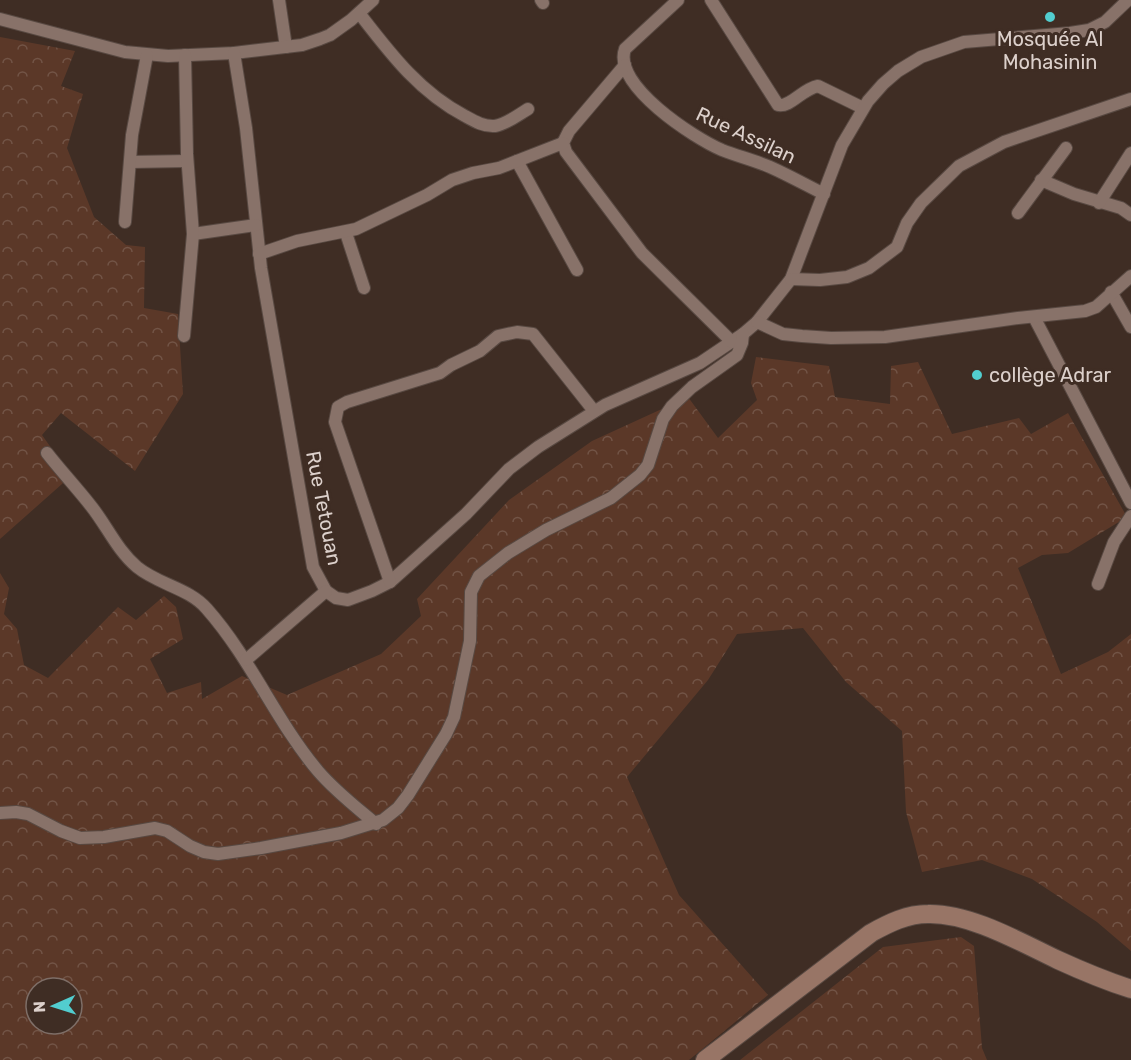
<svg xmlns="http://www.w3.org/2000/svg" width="1131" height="1060" font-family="Rubik,sans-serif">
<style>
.forest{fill:url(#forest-crowns);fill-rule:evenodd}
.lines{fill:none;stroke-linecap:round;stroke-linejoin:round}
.street-casing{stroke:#584942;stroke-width:14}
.secondary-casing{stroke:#584942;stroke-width:20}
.street{stroke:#887269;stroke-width:12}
.secondary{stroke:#987566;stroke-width:18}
.poi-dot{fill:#52cdcf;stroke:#3f2d24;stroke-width:2}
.labels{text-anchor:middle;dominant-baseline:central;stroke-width:6;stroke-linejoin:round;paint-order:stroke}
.poi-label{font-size:20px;fill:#dcd0cb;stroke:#3f2d24}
.street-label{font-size:20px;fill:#dcd0cb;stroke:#3f2d24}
</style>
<defs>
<pattern id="forest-crowns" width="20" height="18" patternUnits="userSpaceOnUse" patternTransform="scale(1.5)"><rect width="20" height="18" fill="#5b3828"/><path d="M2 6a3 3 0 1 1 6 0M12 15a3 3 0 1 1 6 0" fill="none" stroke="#725446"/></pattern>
</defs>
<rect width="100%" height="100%" fill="#3f2d24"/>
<g class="forest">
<polygon points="0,37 75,51 61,86 83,94 67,148 94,217 126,245 145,247 144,308 178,314 183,394 135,471 61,413 42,435 71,476 0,539"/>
<path d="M756,357L829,366L835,397L890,404L891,366L918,362L952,434L1019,418L1031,434L1068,413L1127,517L1068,553L1042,555L1018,568L1061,674L1108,652L1131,634V951L1097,922L1032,879L982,860L922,872L906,812L902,731L846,682L803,628L737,634L708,680L627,777L679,895L768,995L689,1060H0V573L9,588L4,614L17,629L24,665L48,678L118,607L136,620L164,596L176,607L183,639L150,659L167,693L201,682L202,699L242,676L287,695L381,654L421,616L417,599L509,500L592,441L688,397L718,438L757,400L751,383ZM36,988H72V1024H36Z"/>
<polygon points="961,937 974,946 982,1048 987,1060 740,1060 883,947"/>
</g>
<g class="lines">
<g class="street-casing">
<g id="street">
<polyline points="279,0 286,47"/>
<polyline points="541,0 543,3"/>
<path d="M678,0L625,49C612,85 694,138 722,150C737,156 754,160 770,167C788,175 806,185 824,194"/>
<path d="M711,0L778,105C790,108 802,89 818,86L863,108"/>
<path d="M359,13C390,53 419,92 465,116C474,121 484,127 495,126C507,124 518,115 528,109"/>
<polyline points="0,19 125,52 168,56 234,53 302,45 320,39 330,35 351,20 373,0"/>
<polyline points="234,53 246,128 261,268 313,567 326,591 336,598 348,600 372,591 390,582 466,514 509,469 538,447 605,405 700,363 743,334 757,322 791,279 842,145 868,101 883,84 898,71 921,57 964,42 1070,33 1089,30 1105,22 1128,0"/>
<polyline points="625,65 569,131 563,143 566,152 642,253 732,342"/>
<polyline points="517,161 577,270"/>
<polyline points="130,162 187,161"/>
<polyline points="1041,180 1074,194 1121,208 1131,215"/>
<polyline points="1099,203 1131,153"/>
<polyline points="1018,213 1066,148"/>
<polyline points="125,222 132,135 147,55"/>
<polyline points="346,233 364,288"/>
<polyline points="193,234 256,225"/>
<polyline points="259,254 297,241 356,229 427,195 452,180 473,173 499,168 563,143"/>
<polyline points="791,279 820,280 847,277 869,268 897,247 907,223 921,203 959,166 1004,142 1131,99"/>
<polyline points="1111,292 1131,327"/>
<polyline points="1034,317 1131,503"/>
<polyline points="757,322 783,334 802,336 831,338 885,337 1018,318 1085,311 1096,307 1131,276"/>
<polyline points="184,336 193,234 187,154 185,55"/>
<path d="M47,453C61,471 77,488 91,506C107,526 117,550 137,567C159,585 189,588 207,609C251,659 276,721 318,771C335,791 356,807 376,824"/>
<polyline points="390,582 335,422 338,407 347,402 440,373 451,365 480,351 498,336 517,332 533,334 594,411"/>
<polyline points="1098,584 1114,542 1131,516"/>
<polyline points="246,660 326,591"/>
<polyline points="0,813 16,812 28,814 61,831 80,838 104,837 155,828 167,831 190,846 204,852 218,854 261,848 341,833 383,820 398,808 408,795 446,734 454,717 470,641 471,592 479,576 508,553 546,530 611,498 640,475 648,465 663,419 672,406 692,387 737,355 742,343 743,334"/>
</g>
</g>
<g class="secondary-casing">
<path id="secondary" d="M705,1060L871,933C889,923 907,914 928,914C970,913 1020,942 1058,960C1082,971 1106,981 1131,989"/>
</g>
<use href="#street" class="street"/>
<use href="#secondary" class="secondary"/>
</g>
<g class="poi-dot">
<circle cx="1050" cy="17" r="6"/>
<circle cx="977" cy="375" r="6"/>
</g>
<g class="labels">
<g class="poi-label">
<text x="1050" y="39">Mosquée Al<tspan x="1050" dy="23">Mohasinin</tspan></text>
<text x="989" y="375" text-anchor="start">collège Adrar</text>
</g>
<g class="street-label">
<text transform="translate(746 135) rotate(25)">Rue Assilan</text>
<text transform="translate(324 508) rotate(79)">Rue Tetouan</text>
</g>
</g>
<g transform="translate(54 1006) rotate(267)"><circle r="28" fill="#3f2d24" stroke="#7e6e67" stroke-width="1.5"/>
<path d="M0-4.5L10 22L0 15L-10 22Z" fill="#52cdcf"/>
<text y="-9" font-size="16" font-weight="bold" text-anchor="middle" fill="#dcd0cb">N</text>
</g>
</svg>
